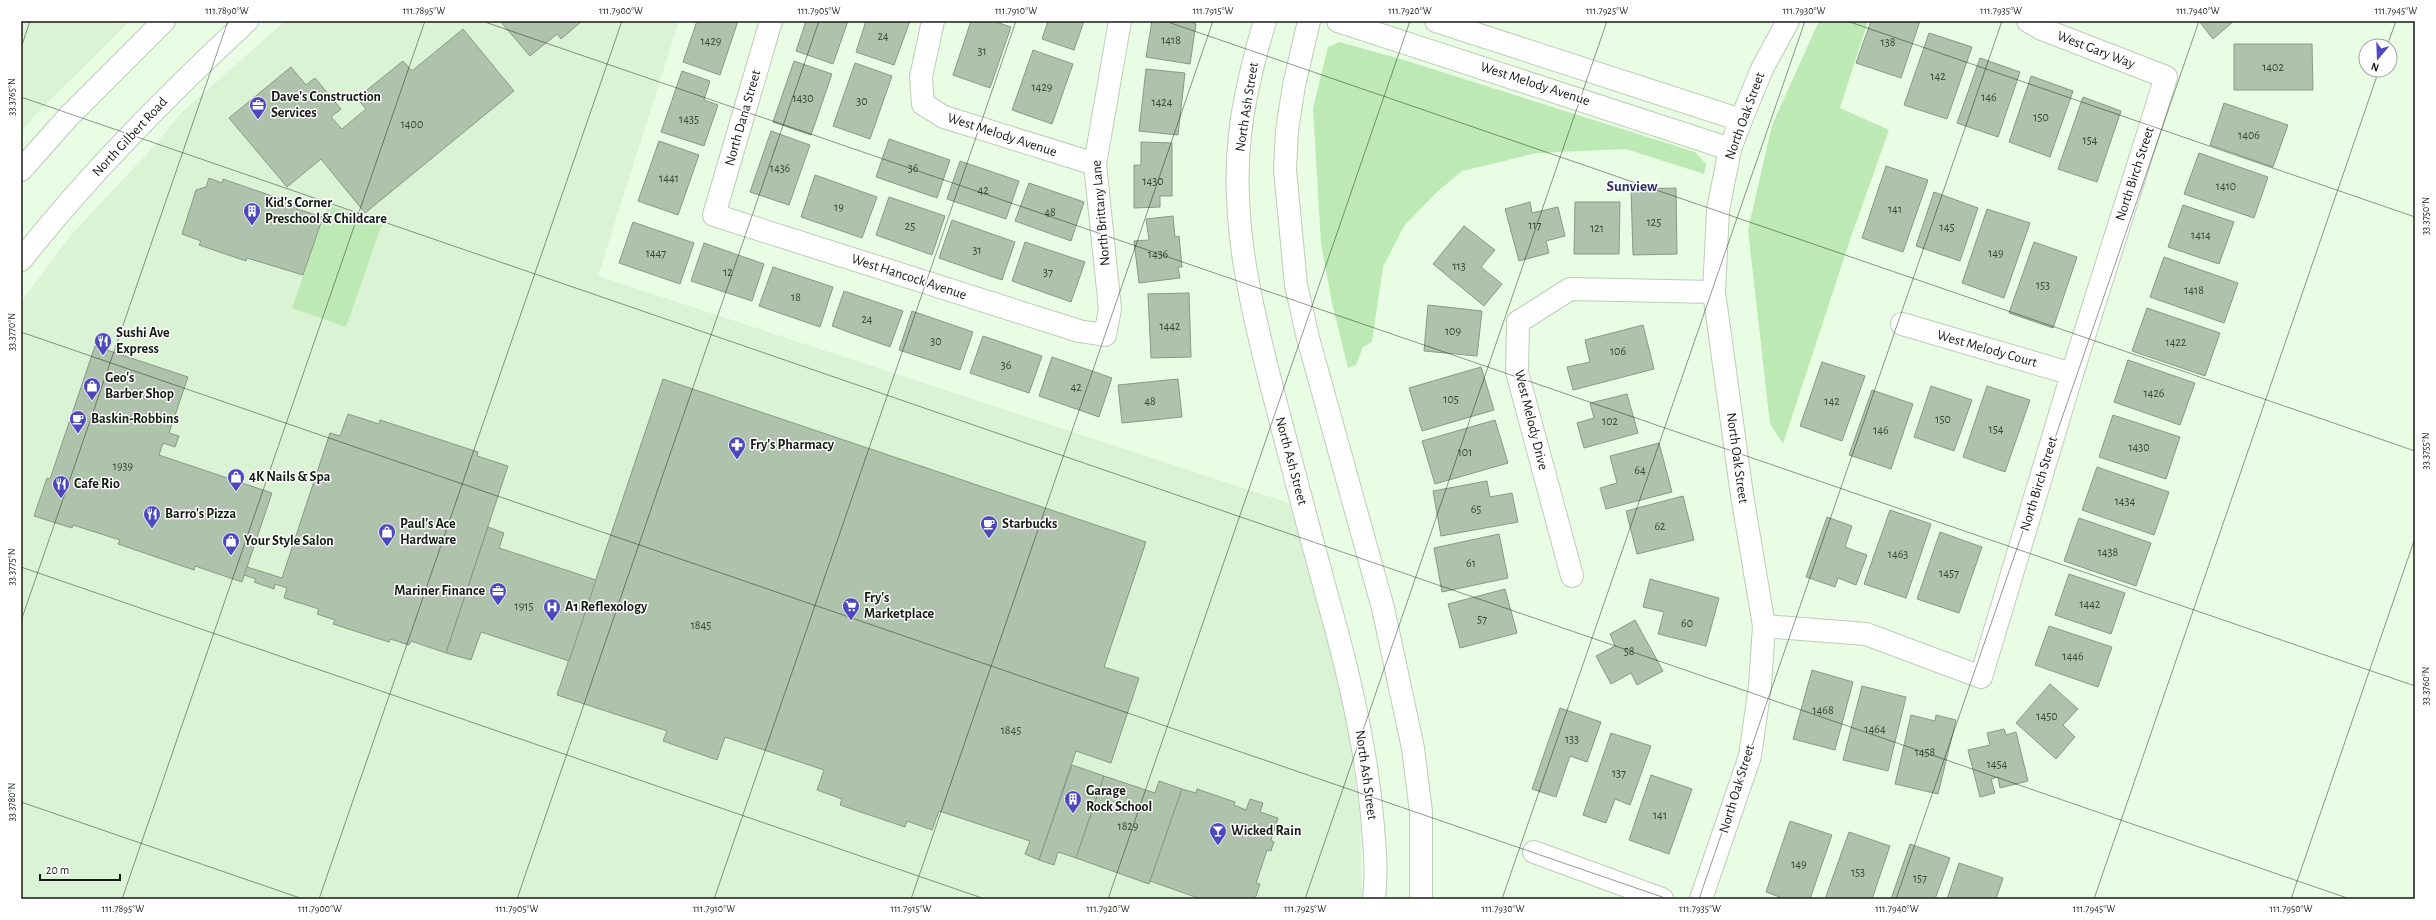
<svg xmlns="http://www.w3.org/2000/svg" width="2436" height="920" font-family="'Alegreya Sans',sans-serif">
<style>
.built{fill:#daf3d4}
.green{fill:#bdeab4}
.building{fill:#afc2ab;stroke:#879a83}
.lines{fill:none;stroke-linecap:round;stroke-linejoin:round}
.street-casing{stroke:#baceb6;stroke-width:24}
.primary-casing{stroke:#baceb6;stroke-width:24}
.street{stroke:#fff;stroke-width:22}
.primary{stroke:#fff;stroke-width:22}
.ticks{fill:none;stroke:#141b13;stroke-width:1;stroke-opacity:0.45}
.labels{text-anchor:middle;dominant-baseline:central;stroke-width:3;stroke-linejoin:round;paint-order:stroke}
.number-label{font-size:12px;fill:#3b4539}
.street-label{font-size:14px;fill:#141b13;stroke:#fff}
.poi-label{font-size:14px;font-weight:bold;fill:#141b13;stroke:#fff;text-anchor:start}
.neighbourhood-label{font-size:15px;font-weight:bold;fill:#2c2c66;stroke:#fff}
.neatline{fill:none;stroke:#141b13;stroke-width:1.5}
.ticks-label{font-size:10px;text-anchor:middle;fill:#141b13}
</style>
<rect width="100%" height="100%" fill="#e9fde5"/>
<g class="built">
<polygon points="21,21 130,21 36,114 21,132"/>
<polygon points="285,21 679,21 598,276 1289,503 1324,622 1347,720 1360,816 1362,899 21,899 21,302 71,235 156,144 181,113"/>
</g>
<g class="green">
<polygon points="1819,21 1868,21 1840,108 1889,130 1850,240 1783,444 1770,424 1748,230 1772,125"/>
<polygon points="1339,42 1404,60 1695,152 1706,164 1704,174 1626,149 1537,153 1462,171 1438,191 1404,226 1383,267 1372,342 1363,347 1356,365 1348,368 1332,303 1321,244 1313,108 1328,47"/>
<polygon points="328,205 382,224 346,327 292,308"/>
</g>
<g class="building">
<polygon points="500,21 582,21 561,39 557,34 530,56"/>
<polygon points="697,21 738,21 720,75 683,62"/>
<polygon points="806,21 848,21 833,64 796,51"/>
<polygon points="866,21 910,21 894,65 856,52"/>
<polygon points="971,21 993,21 1011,27 990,88 953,75"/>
<polygon points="1048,21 1084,21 1074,50 1042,39"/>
<polygon points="1152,21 1194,21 1193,23 1196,24 1190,64 1146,57"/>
<polygon points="1871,21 1920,21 1901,78 1856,63"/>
<polygon points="2199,21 2234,21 2213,39"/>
<polygon points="463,29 514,91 365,213 321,159 287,187 229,118 291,67 306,85 315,78 341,109 331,117 342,129 366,109 357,98 403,61 412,71"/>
<polygon points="1929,33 1972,47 1947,119 1904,105"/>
<polygon points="2234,44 2312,44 2313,90 2234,90"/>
<polygon points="1033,50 1073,64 1052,124 1012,110"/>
<polygon points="1980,58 2020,72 1998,137 1957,123"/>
<polygon points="794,61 832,74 811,135 773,122"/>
<polygon points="855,63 892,76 870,139 833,126"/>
<polygon points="1146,69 1185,73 1178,135 1139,131"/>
<polygon points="682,71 710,81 704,100 718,105 704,146 661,132"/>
<polygon points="2031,76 2073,91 2050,157 2009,142"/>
<polygon points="2083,97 2121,111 2097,182 2058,169"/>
<polygon points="2224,103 2288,125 2273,167 2210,145"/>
<polygon points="771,131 810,145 789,205 750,192"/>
<polygon points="889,139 950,160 937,198 876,177"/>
<polygon points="659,141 699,155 678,215 638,201"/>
<polygon points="1141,142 1172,143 1172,196 1160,196 1160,207 1134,208 1134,165 1141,165"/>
<polygon points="2199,153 2268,177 2254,218 2184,194"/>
<polygon points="960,161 1019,181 1006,219 947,199"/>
<polygon points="1886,166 1928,180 1903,252 1862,238"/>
<polygon points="815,175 877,197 862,238 801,217"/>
<polygon points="209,178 222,183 223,179 298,205 297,209 323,217 303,275 247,258 246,261 199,245 201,241 182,234 196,190 206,187"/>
<polygon points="1029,183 1084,202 1071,241 1015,221"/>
<polygon points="1676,188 1677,254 1633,255 1631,189"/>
<polygon points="1934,192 1978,208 1960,261 1916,246"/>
<polygon points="889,197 945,216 932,255 876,235"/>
<polygon points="1530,202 1532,213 1558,207 1565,236 1546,241 1549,253 1519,261 1505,209"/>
<polygon points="1575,202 1620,202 1619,254 1574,254"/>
<polygon points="2183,205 2234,222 2219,264 2168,247"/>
<polygon points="1987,209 2030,223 2004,298 1962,283"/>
<polygon points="1173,216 1175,237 1179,236 1182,267 1178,267 1180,278 1139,283 1134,241 1149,240 1146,219"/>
<polygon points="952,220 1015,242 1002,280 939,258"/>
<polygon points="633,222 694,243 680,284 619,263"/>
<polygon points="1464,226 1495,250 1481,267 1502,284 1484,306 1433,264"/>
<polygon points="1025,242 1085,262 1071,302 1012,281"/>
<polygon points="2034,242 2077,257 2053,328 2009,313"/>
<polygon points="704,243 764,264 752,301 691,281"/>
<polygon points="2164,257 2238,283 2224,323 2150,297"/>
<polygon points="773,267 833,287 820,327 759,306"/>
<polygon points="844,291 903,311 890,347 832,326"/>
<polygon points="1189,293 1191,357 1151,358 1148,294"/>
<polygon points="1428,305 1482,311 1477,356 1424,351"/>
<polygon points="2147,308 2220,333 2205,376 2132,351"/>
<polygon points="912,311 973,332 960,370 899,350"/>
<polygon points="1643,325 1654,369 1573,390 1567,367 1590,362 1585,340"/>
<polygon points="983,336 1042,356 1029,393 970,373"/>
<polygon points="95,346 188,377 169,433 179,436 175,447 163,443 159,455 272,493 242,582 195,566 194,570 118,544 120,540 73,525 72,528 34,516 47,478 50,479"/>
<polygon points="1052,357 1112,378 1099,417 1039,396"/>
<polygon points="2128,360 2195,383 2180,425 2114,402"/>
<polygon points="1822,362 1865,376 1842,441 1800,426"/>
<polygon points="1481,367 1494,410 1422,431 1409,388"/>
<polygon points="663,379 1146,542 1104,667 1139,678 1111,763 1076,751 1039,860 1025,854 1030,841 939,811 932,830 907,821 905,827 840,805 842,799 817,790 824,770 725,737 717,760 663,741 667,731 557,695"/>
<polygon points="1178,379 1182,417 1122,423 1118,385"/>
<polygon points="1931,386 1972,400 1954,451 1914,437"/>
<polygon points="1987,386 2030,400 2005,472 1963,457"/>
<polygon points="1872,390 1913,404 1891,469 1849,455"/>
<polygon points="1627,394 1638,433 1584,448 1577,423 1594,418 1590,403"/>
<polygon points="348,414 379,424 380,420 478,452 477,456 508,466 446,653 411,641 409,645 390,639 389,642 333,624 335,620 317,614 319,609 284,598 287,588 275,584 274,589 254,582 256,579 244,575 247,567 282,578 330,433 340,436"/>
<polygon points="2113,415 2180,437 2166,479 2099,457"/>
<polygon points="1495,420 1508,463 1435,484 1422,441"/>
<polygon points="1659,443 1672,492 1606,509 1600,488 1617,483 1610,456"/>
<polygon points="2097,467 2169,492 2154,535 2082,510"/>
<polygon points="1487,481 1490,497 1512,493 1518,522 1441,536 1433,491"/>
<polygon points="1683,496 1694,540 1637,554 1626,511"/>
<polygon points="1890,510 1931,524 1906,598 1864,584"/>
<polygon points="1827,517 1852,526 1845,547 1867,555 1856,585 1838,578 1835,587 1806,577"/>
<polygon points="2079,518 2151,543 2136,586 2064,561"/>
<polygon points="488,527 504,533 499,548 596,580 569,661 481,632 471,660 446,653"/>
<polygon points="1940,532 1982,547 1959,613 1917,599"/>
<polygon points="1499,534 1508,578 1442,592 1434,548"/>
<polygon points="2069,574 2125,593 2111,634 2055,615"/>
<polygon points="1650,579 1719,598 1706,646 1658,634 1664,612 1643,607"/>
<polygon points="1505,589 1517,633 1460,648 1448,604"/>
<polygon points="1635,620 1663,671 1637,685 1631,673 1611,684 1596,656 1615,646 1610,634"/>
<polygon points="2049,626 2112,647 2098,687 2035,665"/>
<polygon points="1812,670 1853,682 1835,750 1793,739"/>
<polygon points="2050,684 2078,709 2063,725 2075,737 2056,759 2016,723"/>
<polygon points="1862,686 1906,697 1888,771 1843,760"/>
<polygon points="1560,708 1601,722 1587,762 1570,756 1556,797 1532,789"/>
<polygon points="1911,715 1935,721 1936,715 1956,720 1938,794 1895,784"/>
<polygon points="2004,729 2006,735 2016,732 2028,781 2000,788 1998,777 1991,779 1995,793 1980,797 1968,750 1990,745 1987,733"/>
<polygon points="1611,733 1651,746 1630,805 1615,799 1606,823 1583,815"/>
<polygon points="1072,765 1104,776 1076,858 1058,852 1054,865 1039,860"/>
<polygon points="1651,775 1692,789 1669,854 1629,840"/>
<polygon points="1104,776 1155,793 1159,781 1182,789 1149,884 1076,858"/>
<polygon points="1182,789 1196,793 1197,789 1235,802 1234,805 1246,810 1250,799 1263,803 1260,812 1278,818 1271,840 1274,842 1271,851 1267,850 1256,883 1260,884 1255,899 1201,899 1150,881"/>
<polygon points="1790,821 1832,835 1810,899 1785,899 1766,892"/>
<polygon points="1849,832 1890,846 1872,899 1825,899"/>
<polygon points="1910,844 1950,858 1935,899 1891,899"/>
<polygon points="1959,863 2003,878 1996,899 1947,899"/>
</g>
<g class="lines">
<g class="street-casing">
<g id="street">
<polyline points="771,21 714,215 1079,331 1105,335 1110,309 1095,164 1120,21"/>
<polyline points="933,21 921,77 923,104 944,117 1095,164"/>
<path d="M1265,21C1254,58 1244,97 1240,135C1229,228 1256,326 1279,415C1298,488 1317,560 1337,632C1354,696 1368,761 1373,827C1375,851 1377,875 1374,899"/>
<polyline points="1309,21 1294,85 1287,131 1285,170 1296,285 1308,338 1383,608 1413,748 1421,812 1421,899"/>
<polyline points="1338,21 1730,149"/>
<polyline points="1436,21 1741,120"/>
<polyline points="1902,324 2072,374"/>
<polyline points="1572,576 1517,372 1518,322 1570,289 1714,292"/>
<polyline points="1764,626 1866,634 1981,677 2072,374 2166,77 2042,29 2028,21"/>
<polyline points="1534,852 1662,899"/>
<polyline points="1701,899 1750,756 1760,686 1764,626 1742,495 1714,292 1718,210 1730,149 1741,120 1762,69 1788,21"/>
</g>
</g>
<g class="primary-casing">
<g id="primary">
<polyline points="21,170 69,116 164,21"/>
<path d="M21,260C89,174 166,96 247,21"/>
</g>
</g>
<use href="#street" class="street"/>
<use href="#primary" class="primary"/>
</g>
<path class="ticks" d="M482,21L2415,686M1165,21L2415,451M1847,21L2415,217M2387,46L2396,21M21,48L30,21M21,97L2350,899M21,332L1668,899M21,567L985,899M21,621L228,21M21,802L303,899M122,899L425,21M319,899L622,21M517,899L819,21M714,899L1016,21M911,899L1213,21M1108,899L1410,21M1305,899L1607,21M1502,899L1805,21M1699,899L2002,21M1896,899L2199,21M2094,899L2379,70M2291,899L2415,538"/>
<defs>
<g id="office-pin" transform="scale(0.9)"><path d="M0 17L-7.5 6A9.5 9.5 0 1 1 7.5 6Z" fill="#4e48bf" stroke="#fff"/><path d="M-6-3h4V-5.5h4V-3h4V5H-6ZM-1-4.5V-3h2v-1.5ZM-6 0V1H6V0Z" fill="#fff"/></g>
<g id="building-pin" transform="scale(0.9)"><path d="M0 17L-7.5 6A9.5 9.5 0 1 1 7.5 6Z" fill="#4e48bf" stroke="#fff"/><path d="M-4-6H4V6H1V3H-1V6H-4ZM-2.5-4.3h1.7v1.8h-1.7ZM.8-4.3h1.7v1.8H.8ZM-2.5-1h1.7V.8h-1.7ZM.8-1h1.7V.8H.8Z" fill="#fff"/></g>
<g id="restaurant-pin" transform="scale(0.9)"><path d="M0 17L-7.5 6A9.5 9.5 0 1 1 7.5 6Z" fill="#4e48bf" stroke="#fff"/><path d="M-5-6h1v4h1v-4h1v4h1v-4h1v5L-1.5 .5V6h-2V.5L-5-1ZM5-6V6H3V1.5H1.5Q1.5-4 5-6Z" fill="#fff"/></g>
<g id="shop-pin" transform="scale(0.9)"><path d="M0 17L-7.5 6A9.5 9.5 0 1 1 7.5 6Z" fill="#4e48bf" stroke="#fff"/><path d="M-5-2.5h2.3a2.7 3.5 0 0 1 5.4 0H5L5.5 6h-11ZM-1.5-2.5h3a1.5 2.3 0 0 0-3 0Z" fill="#fff"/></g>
<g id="cafe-pin" transform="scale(0.9)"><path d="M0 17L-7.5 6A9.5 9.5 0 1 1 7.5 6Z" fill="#4e48bf" stroke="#fff"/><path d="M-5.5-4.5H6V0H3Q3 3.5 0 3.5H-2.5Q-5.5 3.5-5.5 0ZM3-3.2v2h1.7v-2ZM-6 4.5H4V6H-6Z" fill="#fff"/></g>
<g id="pharmacy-pin" transform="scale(0.9)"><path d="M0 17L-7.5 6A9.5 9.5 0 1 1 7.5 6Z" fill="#4e48bf" stroke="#fff"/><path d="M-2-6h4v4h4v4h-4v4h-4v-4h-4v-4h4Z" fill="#fff"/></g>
<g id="supermarket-pin" transform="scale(0.9)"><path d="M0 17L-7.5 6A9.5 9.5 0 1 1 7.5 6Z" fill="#4e48bf" stroke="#fff"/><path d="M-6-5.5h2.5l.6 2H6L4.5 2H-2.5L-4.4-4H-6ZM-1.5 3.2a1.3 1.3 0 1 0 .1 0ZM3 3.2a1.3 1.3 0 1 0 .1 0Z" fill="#fff"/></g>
<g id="hospital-pin" transform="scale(0.9)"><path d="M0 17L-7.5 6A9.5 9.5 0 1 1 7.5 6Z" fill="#4e48bf" stroke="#fff"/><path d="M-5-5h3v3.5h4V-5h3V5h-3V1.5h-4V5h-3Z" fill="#fff"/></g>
<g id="bar-pin" transform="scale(0.9)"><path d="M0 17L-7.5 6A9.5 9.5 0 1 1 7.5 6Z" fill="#4e48bf" stroke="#fff"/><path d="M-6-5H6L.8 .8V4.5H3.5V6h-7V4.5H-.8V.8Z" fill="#fff"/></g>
</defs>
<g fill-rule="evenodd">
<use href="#office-pin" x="258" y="105"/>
<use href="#building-pin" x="252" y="211"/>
<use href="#restaurant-pin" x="103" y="341"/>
<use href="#shop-pin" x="92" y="386"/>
<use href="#cafe-pin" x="78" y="419"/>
<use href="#pharmacy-pin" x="737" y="445"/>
<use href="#shop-pin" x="236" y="477"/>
<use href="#restaurant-pin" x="61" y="484"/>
<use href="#restaurant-pin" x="152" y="514"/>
<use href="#cafe-pin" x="989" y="524"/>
<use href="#shop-pin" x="387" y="532"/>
<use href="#shop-pin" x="231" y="541"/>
<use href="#office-pin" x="498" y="591"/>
<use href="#supermarket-pin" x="851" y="606"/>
<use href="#hospital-pin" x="552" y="607"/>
<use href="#building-pin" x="1073" y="799"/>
<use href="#bar-pin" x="1218" y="831"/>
</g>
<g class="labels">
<g class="number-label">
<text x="883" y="36">24</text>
<text x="1171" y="40">1418</text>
<text x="711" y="41">1429</text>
<text x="1888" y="42">138</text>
<text x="982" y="51">31</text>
<text x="2273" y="67">1402</text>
<text x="1938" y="76">142</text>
<text x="1042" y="87">1429</text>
<text x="1989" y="97">146</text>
<text x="803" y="98">1430</text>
<text x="862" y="101">30</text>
<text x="1162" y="102">1424</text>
<text x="2041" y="117">150</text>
<text x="689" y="119">1435</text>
<text x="412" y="124">1400</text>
<text x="2249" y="135">1406</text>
<text x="2090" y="140">154</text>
<text x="780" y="168">1436</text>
<text x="913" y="168">36</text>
<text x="669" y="178">1441</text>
<text x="1153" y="181">1430</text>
<text x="2226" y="186">1410</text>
<text x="983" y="190">42</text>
<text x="839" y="207">19</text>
<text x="1895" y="209">141</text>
<text x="1050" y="212">48</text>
<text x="1654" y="222">125</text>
<text x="1535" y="225">117</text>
<text x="910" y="226">25</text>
<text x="1947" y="227">145</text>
<text x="1597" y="228">121</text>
<text x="2201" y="235">1414</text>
<text x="977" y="250">31</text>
<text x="656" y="253">1447</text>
<text x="1996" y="253">149</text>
<text x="1158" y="254">1436</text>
<text x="1459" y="266">113</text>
<text x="728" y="272">12</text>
<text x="1048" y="272">37</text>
<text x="2043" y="285">153</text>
<text x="2194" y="290">1418</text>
<text x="796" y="297">18</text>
<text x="867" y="319">24</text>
<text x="1170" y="326">1442</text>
<text x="1453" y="331">109</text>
<text x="936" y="341">30</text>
<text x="2176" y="342">1422</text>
<text x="1618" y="351">106</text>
<text x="1006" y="365">36</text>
<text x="1076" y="387">42</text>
<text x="2154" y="393">1426</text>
<text x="1451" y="399">105</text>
<text x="1150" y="401">48</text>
<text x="1832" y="401">142</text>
<text x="1943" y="419">150</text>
<text x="1610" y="421">102</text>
<text x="1996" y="429">154</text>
<text x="1881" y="430">146</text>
<text x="2139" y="447">1430</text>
<text x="1465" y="452">101</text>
<text x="123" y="466">1939</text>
<text x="1640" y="470">64</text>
<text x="2125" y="501">1434</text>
<text x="1476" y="509">65</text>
<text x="1660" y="526">62</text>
<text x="2108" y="552">1438</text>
<text x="1898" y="554">1463</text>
<text x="1471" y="563">61</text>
<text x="1949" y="573">1457</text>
<text x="2090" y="604">1442</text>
<text x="524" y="606">1915</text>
<text x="1482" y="619">57</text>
<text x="1687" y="623">60</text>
<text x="701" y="625">1845</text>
<text x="1629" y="651">58</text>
<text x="2073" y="656">1446</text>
<text x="1823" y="710">1468</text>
<text x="2047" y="716">1450</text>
<text x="1875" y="729">1464</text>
<text x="1011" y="730">1845</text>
<text x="1572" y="739">133</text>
<text x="1925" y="752">1458</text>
<text x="1997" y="764">1454</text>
<text x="1619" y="773">137</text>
<text x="1660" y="815">141</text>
<text x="1128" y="826">1829</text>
<text x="1799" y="864">149</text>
<text x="1858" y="872">153</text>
<text x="1920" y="878">157</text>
</g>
<g class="street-label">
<text transform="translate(2096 50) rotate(21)">West Gary Way</text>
<text transform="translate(1535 84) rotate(18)">West Melody Avenue</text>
<text transform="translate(1247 107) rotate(-81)">North Ash Street</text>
<text transform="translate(1745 116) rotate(-70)">North Oak Street</text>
<text transform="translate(743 118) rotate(-74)">North Dana Street</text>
<text transform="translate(1002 135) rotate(18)">West Melody Avenue</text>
<text transform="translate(130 137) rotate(-47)">North Gilbert Road</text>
<text transform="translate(2135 174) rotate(-72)">North Birch Street</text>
<text transform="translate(1101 213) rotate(-95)">North Brittany Lane</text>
<text transform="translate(909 277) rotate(18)">West Hancock Avenue</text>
<text transform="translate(1987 349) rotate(16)">West Melody Court</text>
<text transform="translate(1531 420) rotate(76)">West Melody Drive</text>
<text transform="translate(1737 458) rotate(82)">North Oak Street</text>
<text transform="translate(1291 461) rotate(75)">North Ash Street</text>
<text transform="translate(2039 484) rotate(-73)">North Birch Street</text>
<text transform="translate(1366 775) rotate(82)">North Ash Street</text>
<text transform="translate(1737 789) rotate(-73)">North Oak Street</text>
</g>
<g class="poi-label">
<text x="271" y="97">Dave's Construction<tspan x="271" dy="16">Services</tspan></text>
<text x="265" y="203">Kid's Corner<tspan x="265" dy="16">Preschool &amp; Childcare</tspan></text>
<text x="116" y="333">Sushi Ave<tspan x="116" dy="16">Express</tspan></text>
<text x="105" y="378">Geo's<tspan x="105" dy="16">Barber Shop</tspan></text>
<text x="91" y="419">Baskin-Robbins</text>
<text x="750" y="445">Fry's Pharmacy</text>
<text x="249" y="477">4K Nails &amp; Spa</text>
<text x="74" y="484">Cafe Rio</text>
<text x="165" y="514">Barro's Pizza</text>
<text x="400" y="524">Paul's Ace<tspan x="400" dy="16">Hardware</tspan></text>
<text x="1002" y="524">Starbucks</text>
<text x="244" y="541">Your Style Salon</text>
<text x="485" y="591" text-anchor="end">Mariner Finance</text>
<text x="864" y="598">Fry's<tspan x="864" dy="16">Marketplace</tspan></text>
<text x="565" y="607">A1 Reflexology</text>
<text x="1086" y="791">Garage<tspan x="1086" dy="16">Rock School</tspan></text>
<text x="1231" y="831">Wicked Rain</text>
</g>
<g class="neighbourhood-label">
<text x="1632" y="186">Sunview</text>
</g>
</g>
<rect width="2436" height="920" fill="none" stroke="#ffffff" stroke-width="44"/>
<g transform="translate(2378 58) rotate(199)"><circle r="19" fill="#ffffff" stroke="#a1a4a1"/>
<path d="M0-3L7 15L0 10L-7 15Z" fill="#4e48bf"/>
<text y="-6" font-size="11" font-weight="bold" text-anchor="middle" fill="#141b13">N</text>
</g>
<path d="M40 874v6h80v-6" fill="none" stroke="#141b13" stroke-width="2"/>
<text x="46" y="874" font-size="12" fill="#141b13" stroke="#ffffff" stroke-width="3" paint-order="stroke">20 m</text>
<rect x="22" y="22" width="2392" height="876" class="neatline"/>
<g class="ticks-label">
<text x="227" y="14">111.7890°W</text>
<text x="424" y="14">111.7895°W</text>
<text x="621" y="14">111.7900°W</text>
<text x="819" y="14">111.7905°W</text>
<text x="1016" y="14">111.7910°W</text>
<text x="1213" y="14">111.7915°W</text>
<text x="1410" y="14">111.7920°W</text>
<text x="1607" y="14">111.7925°W</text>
<text x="1804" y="14">111.7930°W</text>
<text x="2001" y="14">111.7935°W</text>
<text x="2198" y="14">111.7940°W</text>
<text x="2396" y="14">111.7945°W</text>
<text transform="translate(11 97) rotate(-90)" y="4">33.3765°N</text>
<text transform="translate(2425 216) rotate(-90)" y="4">33.3750°N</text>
<text transform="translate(11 332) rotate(-90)" y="4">33.3770°N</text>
<text transform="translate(2425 451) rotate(-90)" y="4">33.3755°N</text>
<text transform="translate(11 567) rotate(-90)" y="4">33.3775°N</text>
<text transform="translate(2425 686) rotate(-90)" y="4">33.3760°N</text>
<text transform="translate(11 802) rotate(-90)" y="4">33.3780°N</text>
<text x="123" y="912">111.7895°W</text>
<text x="320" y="912">111.7900°W</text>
<text x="517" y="912">111.7905°W</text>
<text x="714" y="912">111.7910°W</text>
<text x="911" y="912">111.7915°W</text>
<text x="1108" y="912">111.7920°W</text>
<text x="1305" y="912">111.7925°W</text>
<text x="1503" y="912">111.7930°W</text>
<text x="1700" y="912">111.7935°W</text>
<text x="1897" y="912">111.7940°W</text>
<text x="2094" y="912">111.7945°W</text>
<text x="2291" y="912">111.7950°W</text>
</g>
</svg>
